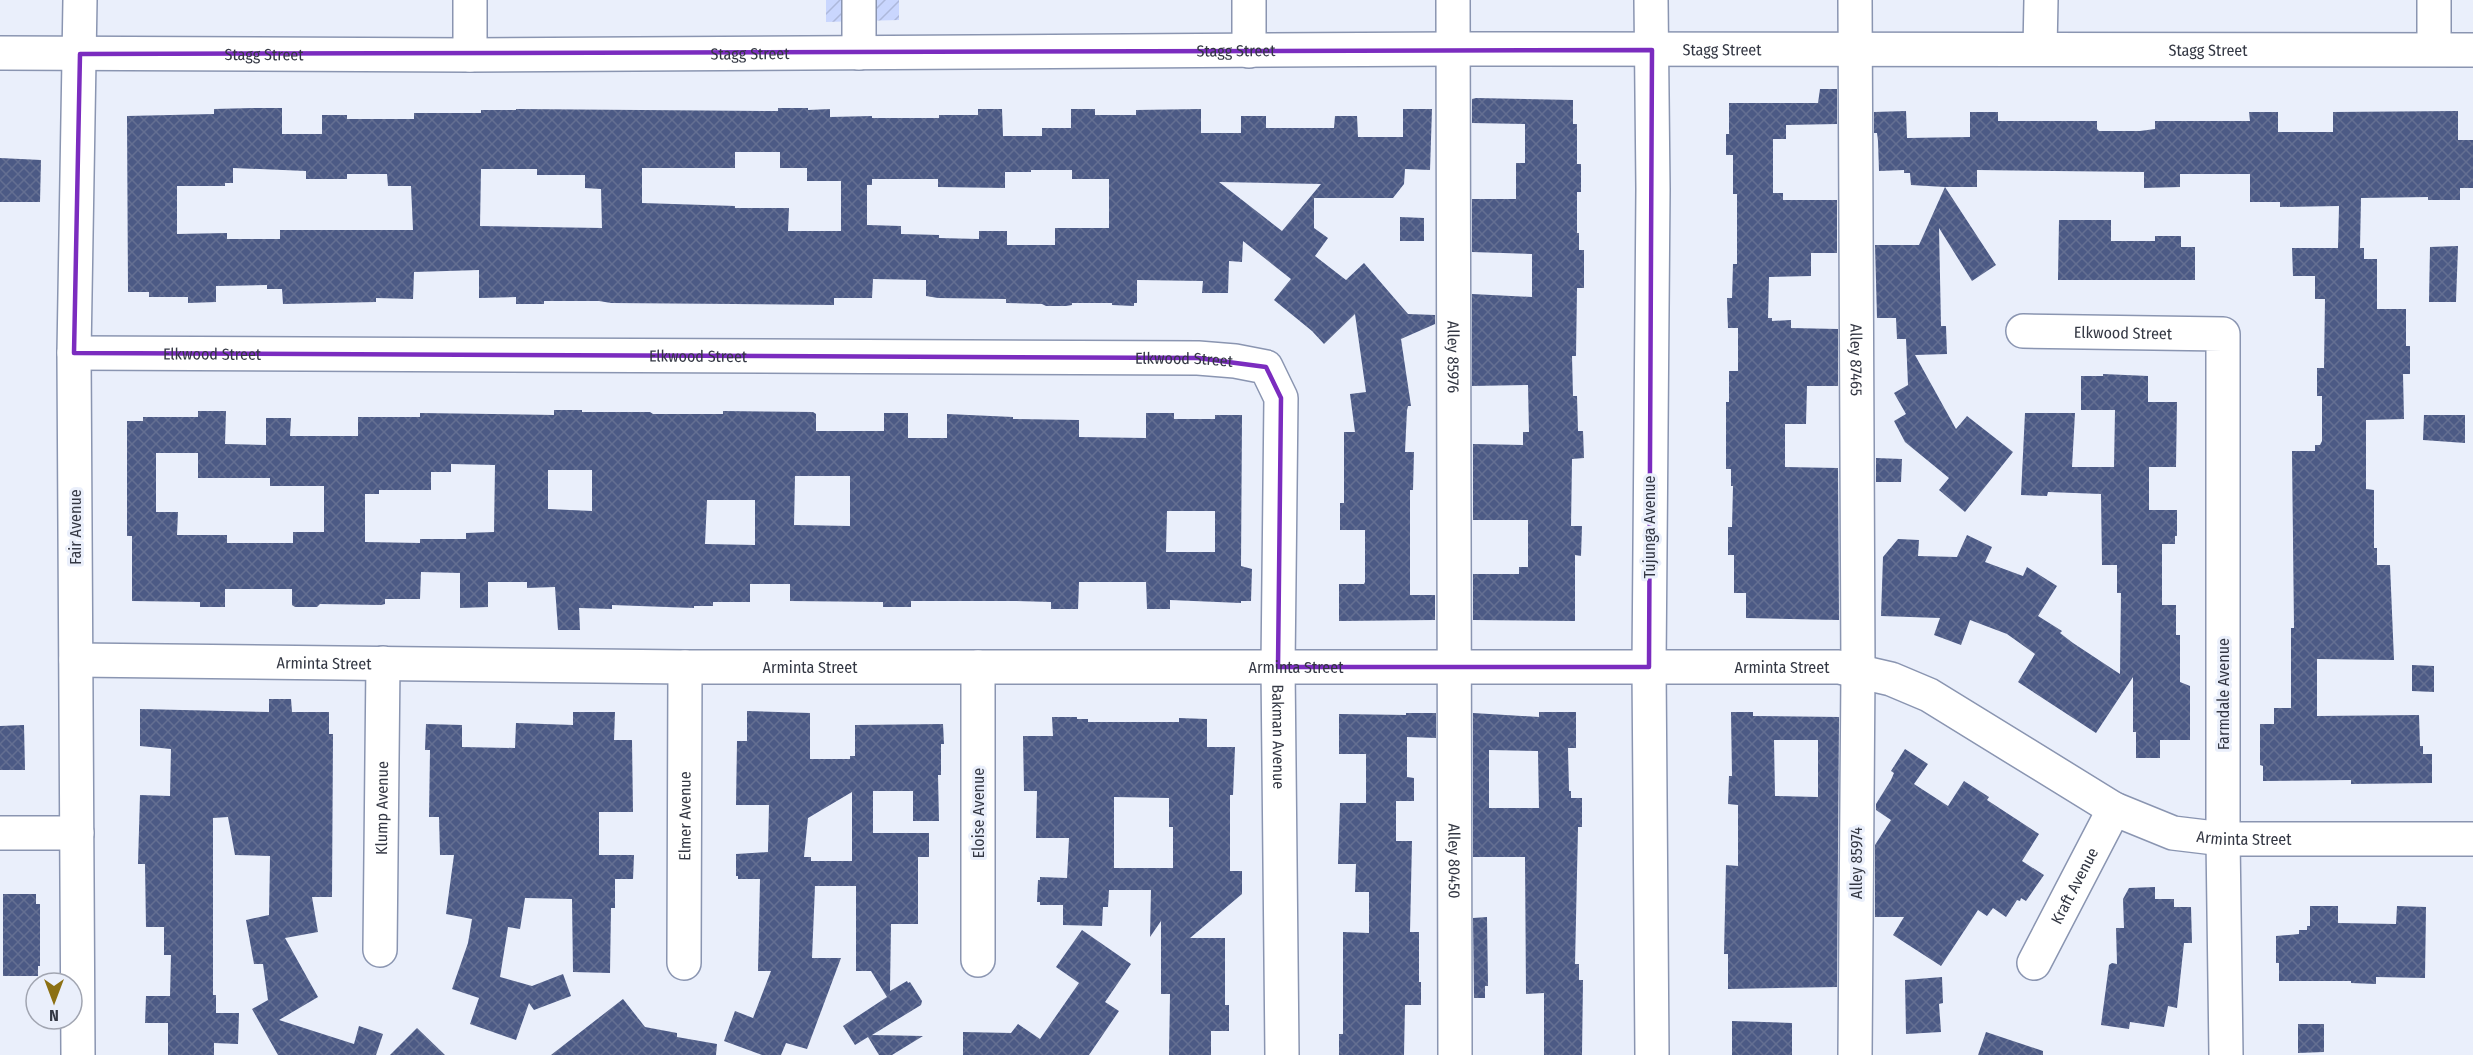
<svg xmlns="http://www.w3.org/2000/svg" width="2473" height="1055" font-family="'Fira Sans Condensed',sans-serif">
<style>
.garden{fill:url(#garden-furrows)}
.building{fill:url(#building-cross-hatch);fill-rule:evenodd}
.lines{fill:none;stroke-linecap:round;stroke-linejoin:round}
.minor-casing{stroke:#8a95b1;stroke-width:36}
.minor{stroke:#fff;stroke-width:33}
.marked{fill:none;stroke:#7b2cbf;stroke-width:4.5;stroke-linejoin:round}
.labels{text-anchor:middle;dominant-baseline:central;stroke-width:6;stroke-linejoin:round;paint-order:stroke}
.street-label{font-size:16px;fill:#333743;stroke:#eaeffb}
</style>
<defs>
<pattern id="garden-furrows" width="10" height="10" patternUnits="userSpaceOnUse" patternTransform="scale(1.5)"><rect width="10" height="10" fill="#c9d6fe"/><path d="M-1 1l2-2M0 10L10 0M9 11l2-2" fill="none" stroke="#adb8db"/></pattern>
<pattern id="building-cross-hatch" width="8" height="8" patternUnits="userSpaceOnUse" patternTransform="scale(1.5)"><rect width="8" height="8" fill="#4c5a85"/><path d="M0 0l8 8M0 8l8-8" fill="none" stroke="#646f92"/></pattern>
</defs>
<rect width="100%" height="100%" fill="#eaeffb"/>
<polygon class="garden" points="826,0 899,0 899,20 826,22"/>
<g class="building">
<polygon points="1820,89 1837,89 1837,124 1786,125 1786,139 1773,139 1773,193 1783,193 1783,200 1837,200 1837,253 1811,253 1811,276 1769,277 1768,318 1772,318 1772,321 1791,320 1791,328 1838,329 1838,386 1807,386 1806,424 1785,424 1785,467 1838,468 1839,620 1746,618 1746,593 1734,593 1734,555 1728,555 1728,527 1732,527 1733,486 1731,486 1731,469 1726,469 1726,402 1729,402 1729,371 1738,371 1738,328 1728,328 1727,298 1732,298 1733,264 1737,264 1737,194 1733,194 1733,155 1726,155 1726,134 1729,134 1729,103 1818,103"/>
<polygon points="1476,98 1573,100 1573,124 1577,124 1577,164 1581,164 1581,192 1577,192 1577,233 1579,233 1579,250 1584,250 1584,288 1577,288 1576,356 1572,356 1573,396 1577,396 1578,431 1583,431 1584,458 1572,459 1571,526 1582,526 1581,556 1575,555 1575,621 1473,620 1473,574 1519,574 1519,567 1528,567 1528,520 1473,520 1473,444 1523,445 1523,432 1529,432 1528,385 1472,386 1472,294 1532,297 1532,254 1472,252 1472,199 1516,199 1516,163 1525,163 1525,124 1472,123 1472,99"/>
<path d="M253,108H282V134H322V115H347V119H414V113H481V110H516V109L778,111V108H808V110L830,109V117L872,116V118H939V115H978V109H1002L1003,136H1042V128H1071V109H1095V115H1136V110L1201,109V133H1241V116H1266V128H1334L1335,116H1357L1358,137H1403V109H1432L1430,170L1405,169L1404,184L1393,198H1314V228L1328,238L1315,256L1346,280L1364,263L1408,314L1435,315V324L1401,339L1411,406H1408L1407,410L1405,452H1414L1413,490H1410V595H1435V620L1339,621V584H1364L1365,582V530H1340V503H1344V432H1355L1350,394L1366,392L1355,314L1324,344L1312,331L1274,300L1291,279L1243,241L1242,262L1229,261L1228,293H1202L1203,281L1137,280V303H1134V306L1112,305V303H1072V305L1066,306H1046L1042,304L1006,303V299L938,298L926,296V280L873,279L872,298H834V305L611,303L599,301H544V304H516V297L479,298V270L414,272L413,299L376,298V302L283,304L282,289H267V285L216,286V302L188,303V297H149V292H128L127,116L214,114V109ZM735,152H780V168H807V181H841V231H788L789,208H735V206L642,203V168H735ZM233,168L306,171V179H347V174H387L388,186H411L413,230H280V239H227V233L177,234V186H225V183H233ZM481,169H537V175H585V188L601,189L602,228L480,226ZM1031,170H1072V179H1109V228H1055V245H1007V231H979V239L939,238V235L901,234V226L867,225V185H872V179H938V187L1005,188V172H1031ZM1219,182L1321,184L1282,231Z"/>
<polygon points="1906,111 1907,138 1970,137 1970,112 1998,112 1998,121 2097,121 2097,129 2099,131 2140,131 2155,129 2155,121 2250,121 2249,112 2278,112 2278,132 2333,132 2333,112 2458,111 2458,140 2473,140 2473,188 2460,188 2460,200 2428,200 2428,197 2361,198 2360,248 2364,248 2364,259 2377,259 2377,309 2406,309 2406,346 2410,346 2410,374 2403,374 2404,419 2366,420 2366,489 2374,490 2374,548 2377,548 2377,565 2390,565 2394,660 2317,659 2317,716 2419,715 2420,746 2423,746 2423,754 2432,754 2432,783 2351,784 2351,780 2263,781 2263,766 2260,765 2260,724 2274,724 2274,708 2291,708 2291,628 2294,628 2292,451 2315,451 2315,445 2320,445 2322,441 2322,396 2317,396 2317,368 2324,368 2325,299 2315,299 2315,276 2293,276 2292,248 2338,248 2339,206 2280,207 2280,202 2250,202 2250,174 2180,174 2180,187 2144,188 2144,172 1977,170 1977,187 1945,187 1996,265 1972,281 1939,228 1941,326 1946,326 1947,354 1915,355 1956,429 1967,416 2013,452 1965,512 1939,490 1949,478 1905,442 1894,421 1906,414 1894,393 1908,385 1906,339 1897,339 1896,318 1877,318 1875,245 1919,245 1945,187 1911,185 1910,173 1904,173 1904,170 1879,171 1878,141 1877,133 1874,133 1874,112"/>
<polygon points="0,158 41,160 40,202 0,202"/>
<polygon points="1400,217 1424,218 1424,241 1400,241"/>
<polygon points="2059,220 2111,220 2111,241 2155,241 2155,236 2181,236 2181,247 2195,247 2195,280 2058,280"/>
<polygon points="2458,246 2456,302 2429,302 2430,247"/>
<polygon points="2103,374 2148,376 2148,402 2177,402 2176,467 2149,467 2149,510 2177,510 2177,536 2175,536 2175,544 2162,544 2162,605 2176,605 2176,635 2180,635 2180,682 2190,686 2190,740 2160,740 2160,758 2136,758 2136,732 2133,732 2133,677 2096,733 2018,682 2035,654 2007,634 1970,620 1961,645 1934,635 1940,618 1881,616 1883,557 1898,539 1919,540 1918,556 1957,557 1967,535 1992,547 1985,562 2023,576 2027,567 2057,586 2038,616 2062,631 2060,633 2073,643 2120,674 2121,593 2117,593 2117,565 2102,565 2101,494 2048,492 2047,496 2021,495 2025,413 2075,413 2072,467 2114,467 2115,410 2081,410 2081,376 2103,376"/>
<path d="M554,410H582V412H650L653,414H723V411L813,412L816,414V431H884V413H908V438H947V414L1013,417V419L1079,420V437L1146,438V413H1174V419H1215V415H1242L1241,566L1252,569L1251,601H1241V603L1170,600V609H1147L1146,582H1079L1078,609H1051V602L1014,601H911V607H883V602L790,601V584H750V602H713V606H694V608L612,605V609L579,608L580,630H558L555,587L527,588V582H488V607L460,608V573L421,572L420,599H385V604L381,605L320,604L317,607H295L292,605V589H225V607H200V602L132,601V536H127V421H143V417H198V411H226L225,444L266,445V418H291L290,436H358V417H420V413L554,415ZM156,453H198V478H270V486H324V532H293V543H227V535H177L178,512H156ZM451,464L495,465L494,532L466,533V539H420V543L365,542V494H379V490H431V472H451ZM548,470H592V511L548,509ZM795,476H850V526L794,525ZM707,500H755V545L705,544ZM1167,511H1215V552H1166Z"/>
<polygon points="2424,415 2465,415 2465,443 2423,440"/>
<polygon points="1876,458 1902,459 1901,482 1876,482"/>
<polygon points="2412,665 2434,666 2434,692 2412,691"/>
<polygon points="269,699 291,699 292,712 329,712 329,734 333,734 332,897 312,897 318,932 285,938 318,997 279,1020 354,1044 359,1026 383,1034 376,1055 278,1055 252,1009 268,1000 263,964 254,964 246,920 269,915 270,856 235,855 228,817 213,818 213,995 216,995 216,1013 239,1013 238,1044 214,1043 214,1055 168,1055 168,1023 145,1023 146,996 170,996 171,955 164,955 164,927 146,927 145,864 138,864 140,795 170,796 171,749 140,746 140,709 269,712"/>
<path d="M747,711L810,713V759H850V756H855V725L943,724L944,744H941V775H938L939,821H913V791H873V833H929V857H918V924H891L890,991L907,981L908,983L910,982L922,1001L921,1005L872,1035L923,1036L892,1055H879L868,1037L855,1045L843,1026L887,997L871,971H856V886H815L812,958H841L807,1049L786,1043L781,1055H762L724,1041L735,1011L753,1018L771,971H758L760,879H738V876H736V854L768,852L769,805H736L737,741H747ZM852,792V861H811V857H804L808,818Z"/>
<polygon points="573,712 615,712 614,740 632,740 633,812 599,812 599,855 634,855 633,879 615,879 615,908 611,908 610,973 573,972 572,899 525,898 520,929 508,927 500,977 532,986 563,974 571,996 534,1010 529,1003 516,1040 470,1024 479,998 452,989 468,943 472,919 446,914 454,855 440,855 439,817 429,817 430,750 425,750 426,724 462,725 462,747 515,748 516,723 573,725"/>
<path d="M1539,712H1576V748H1568L1569,791H1571V798H1582V827H1578L1575,964H1579V980H1583L1582,1055H1544V993L1526,994L1525,857H1473V713L1539,717ZM1489,750L1538,751L1539,808H1489Z"/>
<path d="M1731,712H1753V716L1839,717L1837,987L1728,989V954H1724L1726,865L1738,866V805L1728,804L1729,776H1732ZM1774,740H1818V797L1775,796Z"/>
<polygon points="1406,713 1436,713 1436,738 1407,737 1407,777 1414,778 1414,801 1396,801 1396,841 1412,841 1410,932 1419,932 1419,982 1421,982 1421,1005 1405,1005 1404,1055 1339,1055 1339,1034 1343,1034 1343,932 1369,933 1369,892 1355,892 1356,864 1338,864 1340,803 1366,803 1366,754 1339,754 1339,714 1406,715"/>
<path d="M1052,717H1077V719H1088V722H1179V718L1207,719V747H1235L1233,795H1230V871H1242V894L1190,938H1225V1005H1229V1031H1211V1055H1169L1170,994H1161V921L1150,937L1151,890H1109L1108,907H1103L1102,926L1063,925V905H1040V902H1037L1038,880H1040V877L1067,878L1069,838H1036L1037,791H1024L1023,736H1053ZM1114,797L1169,798V827H1173V868H1114Z"/>
<polygon points="24,725 25,770 0,770 0,726"/>
<polygon points="1905,749 1928,764 1914,784 1948,806 1964,781 1989,797 1987,800 2039,834 2022,861 2044,875 2026,901 2021,898 2020,901 2017,900 2006,917 1993,908 1987,916 1978,910 1941,966 1893,935 1904,917 1875,917 1875,845 1891,820 1876,810 1876,804 1891,780 1894,773 1891,771"/>
<polygon points="2155,887 2155,899 2174,899 2174,907 2191,907 2192,943 2184,943 2177,1008 2168,1006 2164,1027 2130,1022 2129,1029 2101,1025 2109,965 2112,963 2117,964 2116,928 2124,928 2123,899 2129,888"/>
<polygon points="3,894 36,894 36,904 40,904 40,966 38,966 38,976 3,976"/>
<polygon points="2310,906 2338,906 2338,923 2396,924 2397,906 2426,907 2425,978 2376,977 2376,984 2351,983 2351,981 2279,981 2279,963 2276,963 2276,936 2299,934 2299,930 2307,930 2307,926 2310,926"/>
<polygon points="1487,917 1488,986 1485,986 1485,998 1474,998 1473,918"/>
<polygon points="1082,930 1131,964 1105,1002 1119,1011 1089,1055 963,1055 963,1032 1011,1033 1018,1024 1040,1039 1079,983 1056,967"/>
<polygon points="1942,977 1943,1003 1939,1004 1941,1032 1906,1034 1905,980"/>
<polygon points="623,999 645,1027 677,1033 677,1037 717,1044 716,1055 551,1055"/>
<polygon points="1732,1021 1792,1023 1792,1055 1732,1055"/>
<polygon points="2298,1024 2324,1024 2324,1052 2298,1053"/>
<polygon points="417,1028 445,1055 390,1055"/>
<polygon points="1986,1032 2043,1051 2043,1055 1978,1055"/>
</g>
<g class="lines">
<g class="minor-casing">
<g id="minor">
<polyline points="470,0 470,55"/>
<polyline points="859,0 859,53"/>
<polyline points="1249,0 1249,51"/>
<path id="s1" d="M1453,0L1455,1055"/>
<polyline points="1651,0 1653,189 1649,667 1652,1055"/>
<path id="s2" d="M1855,0L1858,671L1855,1055"/>
<polyline points="2040,49 2041,0"/>
<polyline points="2434,49 2434,0"/>
<path id="s3" d="M0,53L470,55L1454,49L2473,50"/>
<path id="s4" d="M2023,331L2223,334V839L2226,1055"/>
<path id="s5" d="M74,353L1198,358L1235,361L1266,367L1281,398L1278,667L1282,1055"/>
<path id="s6" d="M76,660L685,667H1839L1891,679L1929,695L2114,809L2173,833L2223,839H2473"/>
<polyline points="978,667 978,960"/>
<polyline points="0,833 77,833"/>
<path id="s7" d="M380,950L383,663"/>
<path id="s8" d="M684,963L685,667"/>
<path id="s9" d="M2034,963L2114,809"/>
<polyline points="78,1055 74,353 80,0"/>
</g>
</g>
<use href="#minor" class="minor"/>
</g>
<path class="marked" d="M1652,50L1649,667H1278L1281,398L1266,367L1198,358L74,353L80,54Z"/>
<g class="labels">
<g class="street-label">
<text stroke="none"><textPath href="#s3" startOffset="2208">Stagg Street</textPath></text>
<text stroke="none"><textPath href="#s3" startOffset="1722">Stagg Street</textPath></text>
<text stroke="none"><textPath href="#s3" startOffset="1236">Stagg Street</textPath></text>
<text stroke="none"><textPath href="#s3" startOffset="750">Stagg Street</textPath></text>
<text stroke="none"><textPath href="#s3" startOffset="264">Stagg Street</textPath></text>
<text stroke="none"><textPath href="#s4" startOffset="100">Elkwood Street</textPath></text>
<text stroke="none"><textPath href="#s5" startOffset="138">Elkwood Street</textPath></text>
<text stroke="none"><textPath href="#s5" startOffset="624">Elkwood Street</textPath></text>
<text stroke="none"><textPath href="#s1" startOffset="357">Alley 85976</textPath></text>
<text stroke="none"><textPath href="#s5" startOffset="1110">Elkwood Street</textPath></text>
<text stroke="none"><textPath href="#s2" startOffset="360">Alley 87465</textPath></text>
<text transform="translate(75 527) rotate(-90)">Fair Avenue</text>
<text transform="translate(1649 527) rotate(-90)">Tujunga Avenue</text>
<text stroke="none"><textPath href="#s6" startOffset="248">Arminta Street</textPath></text>
<text stroke="none"><textPath href="#s6" startOffset="734">Arminta Street</textPath></text>
<text stroke="none"><textPath href="#s6" startOffset="1220">Arminta Street</textPath></text>
<text stroke="none"><textPath href="#s6" startOffset="1706">Arminta Street</textPath></text>
<text transform="translate(2223 694) rotate(-90)">Farmdale Avenue</text>
<text stroke="none"><textPath href="#s5" startOffset="1566">Bakman Avenue</textPath></text>
<text stroke="none"><textPath href="#s7" startOffset="142">Klump Avenue</textPath></text>
<text transform="translate(978 813) rotate(-90)">Eloise Avenue</text>
<text stroke="none"><textPath href="#s8" startOffset="147">Elmer Avenue</textPath></text>
<text stroke="none"><textPath href="#s6" startOffset="2210">Arminta Street</textPath></text>
<text stroke="none"><textPath href="#s1" startOffset="861">Alley 80450</textPath></text>
<text transform="translate(1856 863) rotate(-90)">Alley 85974</text>
<text stroke="none"><textPath href="#s9" startOffset="87">Kraft Avenue</textPath></text>
</g>
</g>
<g transform="translate(54 1001) rotate(180)"><circle r="28" fill="#eaeffb" stroke="#a1a5b1" stroke-width="1.5"/>
<path d="M0-4.5L10 22L0 15L-10 22Z" fill="#8c7013"/>
<text y="-9" font-size="16" font-weight="bold" text-anchor="middle" fill="#333743">N</text>
</g>
</svg>
